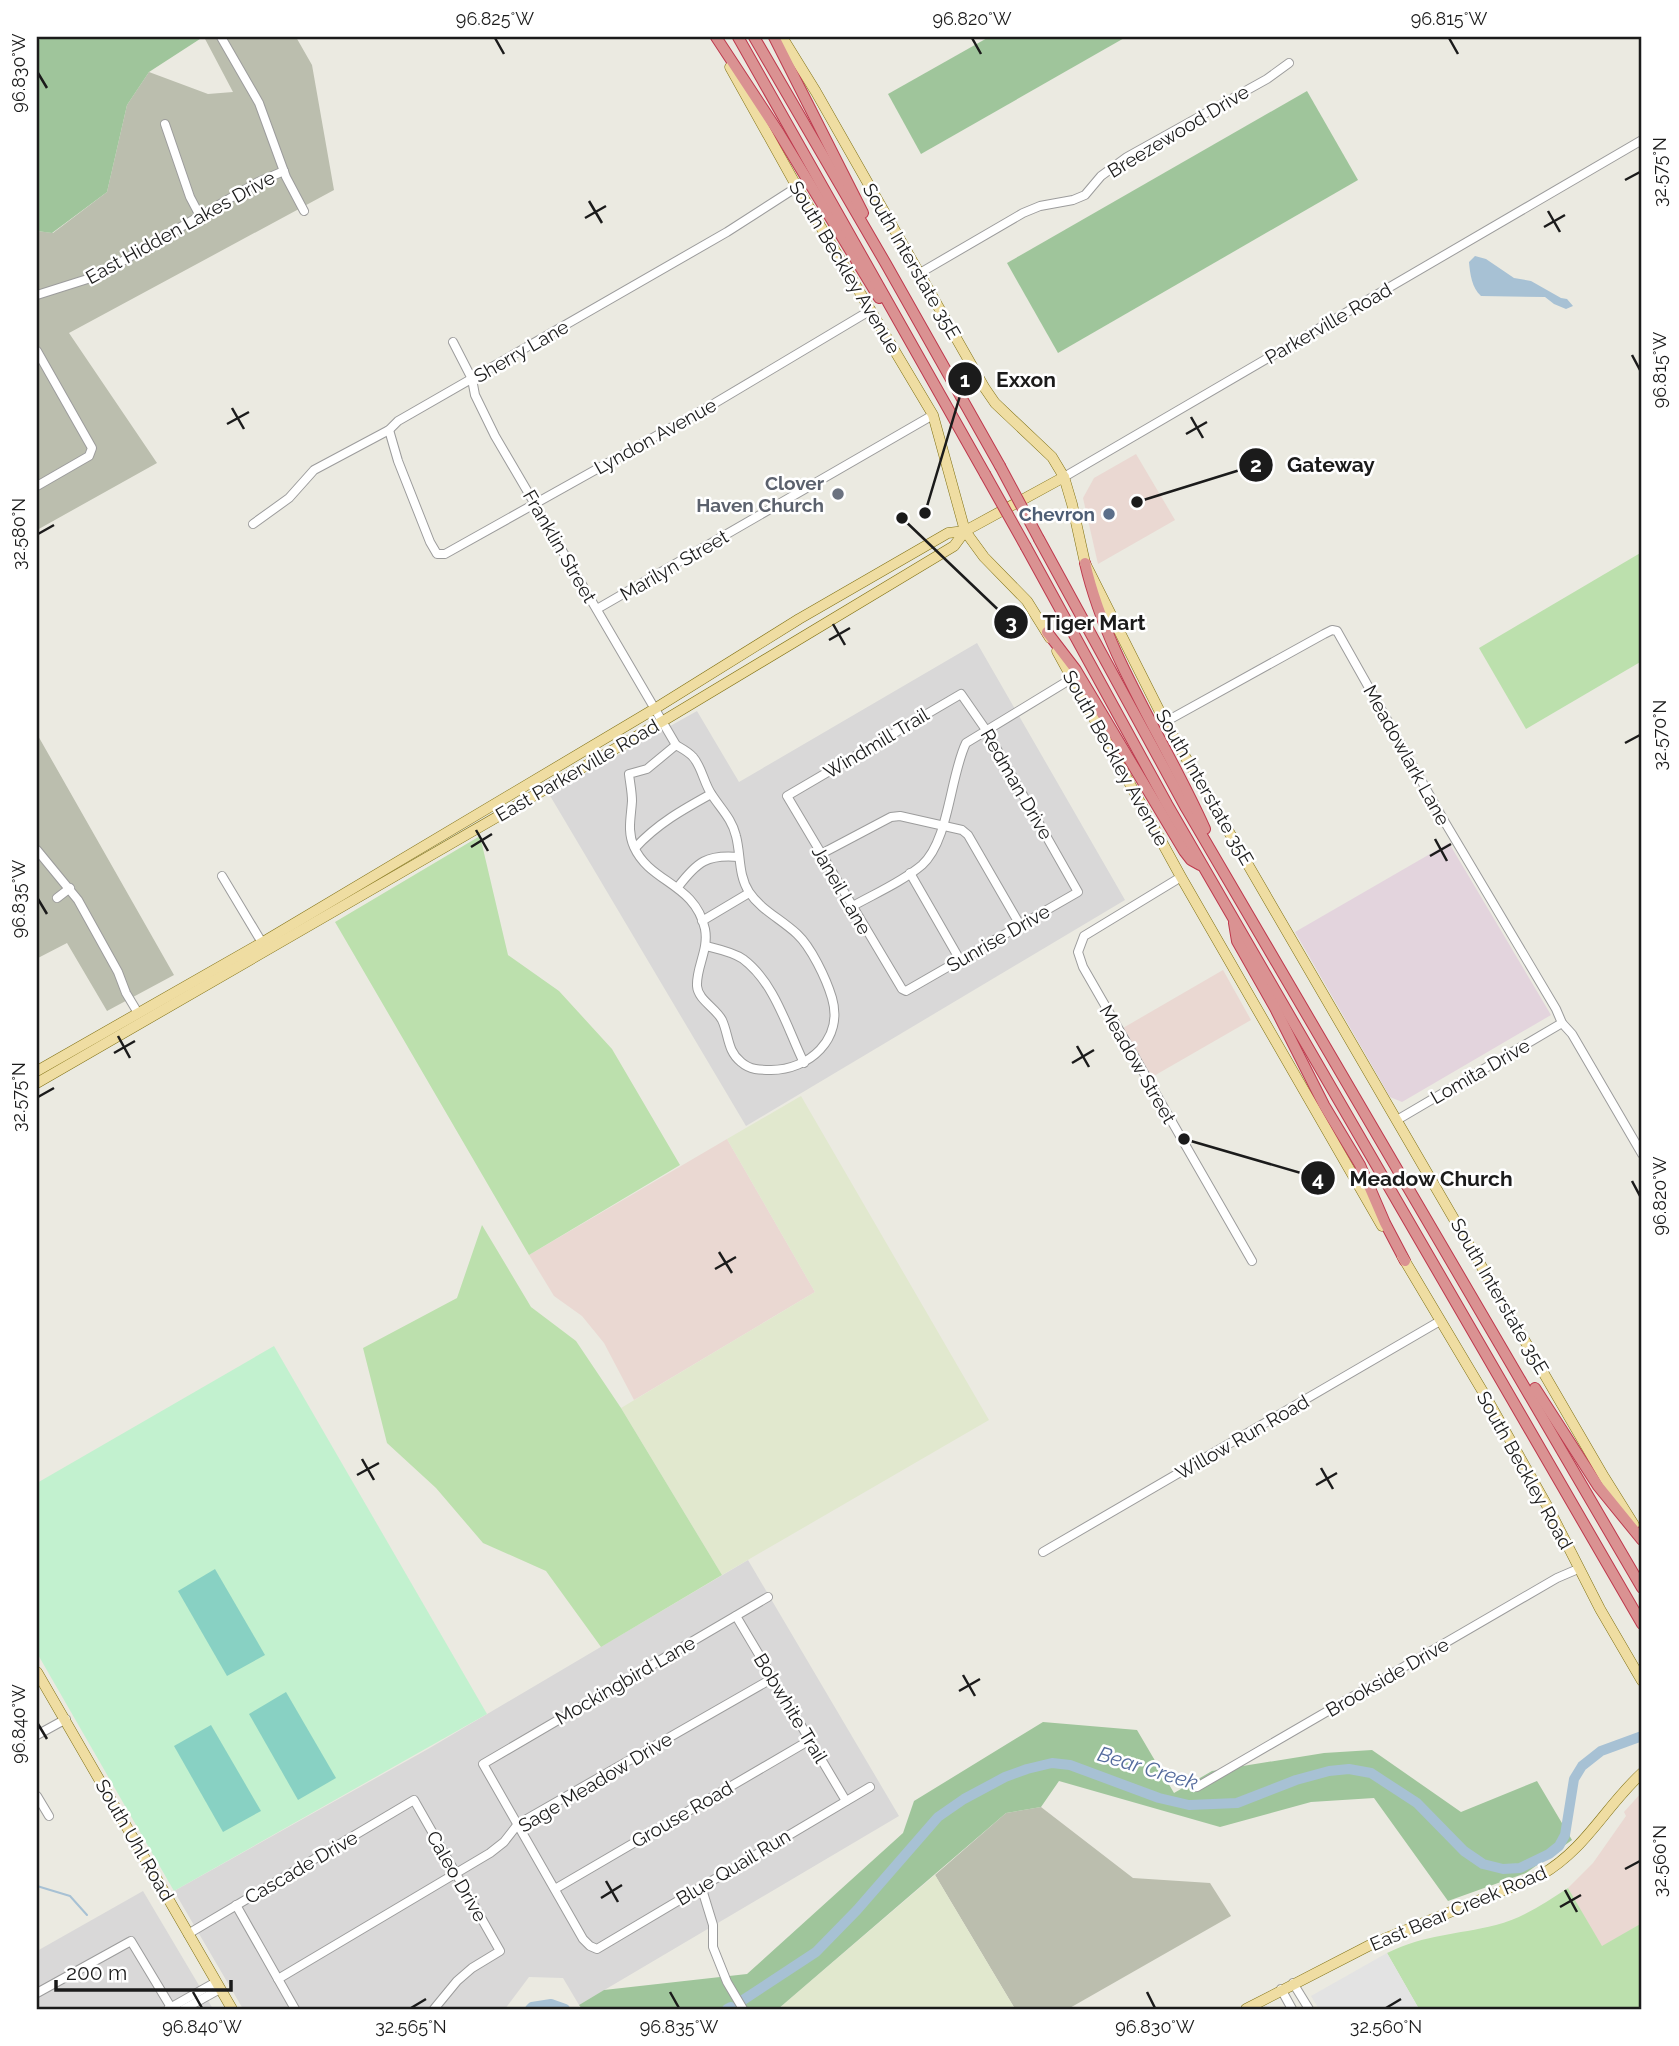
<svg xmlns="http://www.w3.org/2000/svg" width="1679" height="2046" font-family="Raleway,sans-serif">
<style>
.residential{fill:#d9d8d8}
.commercial{fill:#ead8d2}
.industrial{fill:#e3d4dd}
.construction{fill:#bbbeae}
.farmland{fill:#e1e8ce}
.grass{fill:#bce0ad}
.forest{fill:#9fc59b}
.park{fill:#c2f1cf}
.pitch{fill:#88d1c3}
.parking{fill:#e3e3e3}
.water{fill:#a7c1d4}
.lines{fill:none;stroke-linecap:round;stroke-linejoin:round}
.stream{stroke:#a7c1d4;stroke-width:2}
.river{stroke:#a7c1d4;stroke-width:10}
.minor-casing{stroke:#9c9c9c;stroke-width:10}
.major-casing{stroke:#7f7012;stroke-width:11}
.highway-casing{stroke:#be394d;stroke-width:12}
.minor{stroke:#fff;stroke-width:8}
.major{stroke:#efdda2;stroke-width:10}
.highway{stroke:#da9292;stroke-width:10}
.highway-bridge-casing{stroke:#be394d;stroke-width:12;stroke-linecap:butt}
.highway-bridge{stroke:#da9292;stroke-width:10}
.ticks{fill:none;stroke:#1b1b1b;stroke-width:2.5}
.worship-dot{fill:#6b7280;stroke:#fff;stroke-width:2.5}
.service-dot{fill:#5c6f8a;stroke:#fff;stroke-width:2.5}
.labels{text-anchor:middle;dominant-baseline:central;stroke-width:5;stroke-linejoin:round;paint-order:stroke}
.street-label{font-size:19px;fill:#1b1b1b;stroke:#fff}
.worship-label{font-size:19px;font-weight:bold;fill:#5b616d;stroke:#fff;text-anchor:end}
.service-label{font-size:19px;font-weight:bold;fill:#4e5e75;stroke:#fff;text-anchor:end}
.water-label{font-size:21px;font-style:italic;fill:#546b9d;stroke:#fff}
.leader{fill:none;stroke:#1b1b1b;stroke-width:2.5}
.callout-dot{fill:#1b1b1b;stroke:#fff;stroke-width:2.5}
.mark-label{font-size:21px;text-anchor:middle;font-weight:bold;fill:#fff}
.callout-label{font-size:21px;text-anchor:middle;font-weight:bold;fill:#1b1b1b;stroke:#fff;stroke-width:5;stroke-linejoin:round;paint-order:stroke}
.neatline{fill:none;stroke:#1b1b1b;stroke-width:2.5}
.ticks-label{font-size:18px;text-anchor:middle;fill:#1b1b1b}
</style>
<rect width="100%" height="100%" fill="#ebeae1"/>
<g class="residential">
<polygon points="977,643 1125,900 746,1126 549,794 697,711 739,782"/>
<polygon points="748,1560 899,1816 579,2005 563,1978 529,1977 505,2009 243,2009 174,1891 428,1749"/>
<polygon points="143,1891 213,2009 37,2009 37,1951"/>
</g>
<g class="commercial">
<polygon points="1136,454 1175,520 1098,564 1083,498 1094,478"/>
<polygon points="1223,970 1251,1020 1152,1077 1123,1028"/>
<polygon points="727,1139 815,1292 634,1400 604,1343 582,1316 554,1296 529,1255"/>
<polygon points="1642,1792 1642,1923 1602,1947 1568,1888 1593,1863 1626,1816 1624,1812"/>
</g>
<polygon class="industrial" points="1449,843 1551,1015 1402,1102 1390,1097 1295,932"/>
<g class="construction">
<polygon points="204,37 296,37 312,65 334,190 69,333 157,463 37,530 37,231 53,233 107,192 127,105 149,72 208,94 233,92"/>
<polygon points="37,734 174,975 107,1011 67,943 38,958 37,956"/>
<polygon points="1041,1807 1133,1878 1210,1883 1231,1916 1068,2009 1015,2009 935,1875 1006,1813"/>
</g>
<g class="farmland">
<polygon points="801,1096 989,1420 722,1575 621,1408 815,1292 727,1139"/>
<polygon points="935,1875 1015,2009 778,2009"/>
</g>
<g class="grass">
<polygon points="1642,552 1642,661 1526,729 1479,648"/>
<polygon points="480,836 508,955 559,991 612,1049 680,1165 529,1255 335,922"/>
<polygon points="482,1225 531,1307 576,1341 621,1408 722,1575 601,1647 546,1571 483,1543 436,1488 387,1443 363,1348 457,1298"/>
<path d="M1568,1888L1602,1946L1642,1923V2009H1419L1387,1953C1426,1934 1456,1935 1496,1925C1523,1918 1545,1903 1568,1888Z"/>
</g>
<g class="forest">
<polygon points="44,37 203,37 149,72 127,105 107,192 52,233 37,231 37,41"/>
<polygon points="989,37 1126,37 921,154 888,94"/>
<polygon points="1307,91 1358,180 1058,353 1007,263"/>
<polygon points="1043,1722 1137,1730 1174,1793 1212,1771 1324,1753 1372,1750 1461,1812 1537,1781 1572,1840 1526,1873 1448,1901 1374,1798 1311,1802 1220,1827 1059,1781 1041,1807 1006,1813 778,2009 582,2009 579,2005 604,1990 747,1974 903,1833 914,1801"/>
</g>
<polygon class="park" points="274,1346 487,1714 174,1891 37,1653 37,1483"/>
<g class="pitch">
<polygon points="215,1569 265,1655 227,1676 178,1591"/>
<polygon points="286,1692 336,1778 298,1800 249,1714"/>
<polygon points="211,1725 261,1811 223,1832 174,1746"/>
</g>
<polygon class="parking" points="1387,1953 1419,2009 1319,2009 1311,1996"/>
<path class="water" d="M1475,256L1486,259L1514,278L1531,281L1561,298L1567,299L1573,306L1566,309L1554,304L1545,297L1481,296C1472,288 1470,274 1469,262Z"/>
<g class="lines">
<polyline class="stream" points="37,1886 70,1896 87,1915"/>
<g class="river">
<polyline points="743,2000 816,1952 857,1910 938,1817 964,1799 1005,1777 1027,1769 1052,1763 1070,1765 1159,1798 1189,1805 1237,1803 1296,1780 1329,1771 1349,1769 1371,1773 1417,1803 1464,1851 1483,1864 1503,1869 1520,1868 1549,1854 1559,1846 1565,1835 1574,1779 1582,1766 1601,1751 1642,1736"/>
<polyline points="530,2009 532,2007 551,2004 565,2009"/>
<polyline points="727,2009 731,2007"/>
</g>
<g class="minor-casing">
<g id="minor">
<polyline points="221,37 259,103 286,177 304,211"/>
<polyline points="165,124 190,197 200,216"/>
<polyline points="920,273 1023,213 1040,206 1073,200 1085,195 1101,176 1127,157 1267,79 1289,63"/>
<polyline points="37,295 97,276 258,182 284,171"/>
<polyline points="453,342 472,379 475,395 495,436 676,745"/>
<polyline points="37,351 92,448 89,456 37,486"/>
<polyline points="389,430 398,461 430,542 437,554 445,554 715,403 871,310"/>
<polyline points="1064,477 1642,140"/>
<polyline points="253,524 289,498 314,470 389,430 398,421 727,232 797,187"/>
<polyline points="597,609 933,415"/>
<polygon points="961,694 986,730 1078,892 906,991 902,989 787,796"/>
<polyline points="1165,722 1324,634 1332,630 1337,631 1443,819 1556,1009 1562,1023 1572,1034 1642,1154"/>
<path d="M676,745C681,748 689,752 693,757C702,767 704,784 712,795C721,809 732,819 736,836C741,855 738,875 749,892C761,910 781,919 797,934C811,947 826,978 832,998C844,1039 809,1070 771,1070C760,1070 750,1070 741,1062C727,1051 729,1035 722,1020C716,1008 698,1000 697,986C696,967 709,950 705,929C695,883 650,883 634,847C627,831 631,818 632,801C632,792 630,783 629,774L647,769Z"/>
<path d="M635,848C657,824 682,810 711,794"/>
<polyline points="37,850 78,900 118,972 126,993 138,1013"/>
<polyline points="821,854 891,817 900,816 962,830 968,835 1020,925"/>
<polyline points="910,873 960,960"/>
<polyline points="222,876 264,946"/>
<polyline points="1181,877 1084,936 1078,952 1083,967 1252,1261"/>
<path d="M678,887C697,862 707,854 739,857"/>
<polyline points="57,898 70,888"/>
<path d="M851,907C874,894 902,882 922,865C949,841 950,776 966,743L1071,679"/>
<polyline points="702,921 749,893"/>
<path d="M706,946C718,949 733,952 743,959C775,983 787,1028 804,1063"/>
<polyline points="1397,1120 1562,1023"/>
<polyline points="1043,1552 1440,1321"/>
<polyline points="768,1597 483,1764 583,1939 590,1946 597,1949 870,1787"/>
<polyline points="736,1616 846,1801"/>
<polyline points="37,1735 66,1719"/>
<polyline points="1197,1787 1557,1578 1578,1569"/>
<polyline points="37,1796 49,1816"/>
<polyline points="701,1886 713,1925 713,1947 727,1982 743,2009"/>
<polyline points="555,1889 810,1740"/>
<polyline points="236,1905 295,2009"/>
<polyline points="188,1934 414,1800 500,1951 472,1968 457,1981 434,2009"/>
<polyline points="278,1979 490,1853 504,1842 518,1824 773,1678"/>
<polyline points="1293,1983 1309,2009"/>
<polyline points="1281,1989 1292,2009"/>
<polyline points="37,1993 131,1941 172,2009"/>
<polyline points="168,2009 216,1982"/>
<polyline points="184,2009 220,1989"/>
</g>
</g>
<g class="major-casing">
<g id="major">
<polyline points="782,37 816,92 984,387 995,403 1052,457 1064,477 1072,504 1085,563 1165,722 1604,1477 1634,1525"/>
<polyline points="730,67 797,187 933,415 965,531 984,557 1027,601 1050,638"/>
<polyline points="1057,651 1181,877 1382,1226"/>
<polyline points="37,1071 263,942 656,708 799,619 948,533 965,531"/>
<polyline points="37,1083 663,721 954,546 965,531 1064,477"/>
<polyline points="1402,1256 1486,1397 1550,1511 1600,1609 1642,1681"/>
<polyline points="37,1672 232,2009"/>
<path d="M1246,2009L1374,1943L1541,1875C1586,1849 1605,1807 1642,1773"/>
</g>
</g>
<g class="highway-casing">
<g id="highway">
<polyline points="716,37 779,133 879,298"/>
<polyline points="738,37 985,474"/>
<polyline points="754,37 886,264 1000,466"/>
<polyline points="774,37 863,213"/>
<polyline points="1039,539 1186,808 1642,1588"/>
<polyline points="1026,547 1167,804 1642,1624"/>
<path d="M1085,563C1107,658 1166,741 1205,829"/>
<polyline points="1047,632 1076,670 1184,851 1191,860 1200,865"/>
<polyline points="1234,923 1237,941 1275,1008 1324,1105 1360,1165 1385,1223 1405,1261"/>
<polyline points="1535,1388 1598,1486 1642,1540"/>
</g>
</g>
<use href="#minor" class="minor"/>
<use href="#major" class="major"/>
<use href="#highway" class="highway"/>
<g class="highway-bridge-casing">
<g id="highway-bridge">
<polyline points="1000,466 1039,539"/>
<polyline points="985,474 1026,547"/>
</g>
</g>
<use href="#highway-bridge" class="highway-bridge"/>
</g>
<path class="ticks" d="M495,38L504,54M972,38L981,54M1449,38L1458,54M38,73L47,88M1625,180L1640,172M589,201L602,223M1548,211L1560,232M585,218L606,206M1544,227L1565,215M1632,355L1640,370M232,408L244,429M1191,417L1203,438M227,424L249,412M1186,434L1207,422M38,534L54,525M833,624L845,645M829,640L850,628M1625,743L1640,735M476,830L488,851M1435,839L1447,861M471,847L492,834M1430,856L1451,844M38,899L47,914M118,1036L130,1058M1077,1046L1089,1067M114,1053L135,1041M1072,1063L1094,1050M38,1097L54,1088M1632,1181L1640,1196M719,1252L732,1273M715,1269L736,1257M362,1459L374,1480M1321,1468L1333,1489M357,1475L379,1463M1316,1485L1337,1473M963,1675L975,1696M959,1691L980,1679M38,1724L47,1739M1625,1869L1640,1861M606,1881L618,1902M1565,1890L1577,1912M601,1898L622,1885M1560,1907L1581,1895M193,1992L202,2008M670,1992L679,2008M1147,1992L1155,2008M411,2008L426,1999M1386,2008L1401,1999"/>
<circle class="worship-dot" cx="838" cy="494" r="7"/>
<circle class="service-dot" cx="1109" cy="514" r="7"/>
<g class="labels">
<g class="street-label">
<text transform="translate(1178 131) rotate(-31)">Breezewood Drive</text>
<text transform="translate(180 227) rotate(-29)">East Hidden Lakes Drive</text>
<text transform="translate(912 261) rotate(60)">South Interstate 35E</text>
<text transform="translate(845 267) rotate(59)">South Beckley Avenue</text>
<text transform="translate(1328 323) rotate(-30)">Parkerville Road</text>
<text transform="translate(521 351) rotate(-30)">Sherry Lane</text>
<text transform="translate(655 436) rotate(-29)">Lyndon Avenue</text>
<text transform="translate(560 546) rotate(60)">Franklin Street</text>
<text transform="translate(674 565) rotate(-30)">Marilyn Street</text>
<text transform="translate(876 743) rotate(-31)">Windmill Trail</text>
<text transform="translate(1407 755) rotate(61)">Meadowlark Lane</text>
<text transform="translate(1116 758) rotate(61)">South Beckley Avenue</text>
<text transform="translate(577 770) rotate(-30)">East Parkerville Road</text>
<text transform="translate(1017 784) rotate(60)">Redman Drive</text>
<text transform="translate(1205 787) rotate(60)">South Interstate 35E</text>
<text transform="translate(842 890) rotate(60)">Janeil Lane</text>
<text transform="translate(998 938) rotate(-30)">Sunrise Drive</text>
<text transform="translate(1138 1064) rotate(60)">Meadow Street</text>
<text transform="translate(1480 1071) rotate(-30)">Lomita Drive</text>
<text transform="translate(1500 1296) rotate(60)">South Interstate 35E</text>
<text transform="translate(1242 1437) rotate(-30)">Willow Run Road</text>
<text transform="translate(1525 1470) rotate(61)">South Beckley Road</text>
<text transform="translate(1387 1677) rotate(-30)">Brookside Drive</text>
<text transform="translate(625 1680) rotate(-30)">Mockingbird Lane</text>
<text transform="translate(791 1708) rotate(59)">Bobwhite Trail</text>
<text transform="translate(595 1782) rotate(-31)">Sage Meadow Drive</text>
<text transform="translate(682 1814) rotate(-30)">Grouse Road</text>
<text transform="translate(135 1840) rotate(60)">South Uhl Road</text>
<text transform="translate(301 1867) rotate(-30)">Cascade Drive</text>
<text transform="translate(733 1867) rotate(-31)">Blue Quail Run</text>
<text transform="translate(457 1876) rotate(60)">Caleo Drive</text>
<text transform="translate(1458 1908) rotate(-23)">East Bear Creek Road</text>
</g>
<g class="worship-label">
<text x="824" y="483">Clover<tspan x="824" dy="22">Haven Church</tspan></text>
</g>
<g class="service-label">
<text x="1095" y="514">Chevron</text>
</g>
<g class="water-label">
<text transform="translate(1148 1768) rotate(17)">Bear Creek</text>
</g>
</g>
<path class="leader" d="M925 513L965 379M1137 502L1256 465M902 518L1011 622M1184 1139L1318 1178"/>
<g class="callout-dot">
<circle cx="925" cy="513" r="7"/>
<circle cx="1137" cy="502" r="7"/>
<circle cx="902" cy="518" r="7"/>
<circle cx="1184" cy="1139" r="7"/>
<circle cx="965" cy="379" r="18"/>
<circle cx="1256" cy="465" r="18"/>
<circle cx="1011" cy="622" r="18"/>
<circle cx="1318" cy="1178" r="18"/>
</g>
<g class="mark-label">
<text x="965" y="387">1</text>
<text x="1256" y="472">2</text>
<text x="1011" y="630">3</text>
<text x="1318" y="1186">4</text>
</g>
<g class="callout-label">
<text x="1026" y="387">Exxon</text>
<text x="1331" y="472">Gateway</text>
<text x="1094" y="630">Tiger Mart</text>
<text x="1431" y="1186">Meadow Church</text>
</g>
<rect width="1679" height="2046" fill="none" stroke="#ffffff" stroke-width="77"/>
<path d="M56 1980v10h175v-10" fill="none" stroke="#1b1b1b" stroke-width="3.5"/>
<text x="66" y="1980" font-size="21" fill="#1b1b1b" stroke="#ffffff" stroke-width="5" paint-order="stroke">200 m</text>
<rect x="38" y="38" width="1602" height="1970" class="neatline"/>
<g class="ticks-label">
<text x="495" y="25">96.825°W</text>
<text x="972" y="25">96.820°W</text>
<text x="1449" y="25">96.815°W</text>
<text transform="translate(19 73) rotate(-90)" y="6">96.830°W</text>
<text transform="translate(1660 172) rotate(-90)" y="6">32.575°N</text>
<text transform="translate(1660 370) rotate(-90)" y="6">96.815°W</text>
<text transform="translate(19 534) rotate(-90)" y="6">32.580°N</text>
<text transform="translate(1660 735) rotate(-90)" y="6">32.570°N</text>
<text transform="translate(19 899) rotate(-90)" y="6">96.835°W</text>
<text transform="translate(19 1097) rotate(-90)" y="6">32.575°N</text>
<text transform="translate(1660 1196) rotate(-90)" y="6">96.820°W</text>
<text transform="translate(19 1724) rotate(-90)" y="6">96.840°W</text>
<text transform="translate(1660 1861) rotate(-90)" y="6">32.560°N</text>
<text x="202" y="2033">96.840°W</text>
<text x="411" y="2033">32.565°N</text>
<text x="679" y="2033">96.835°W</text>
<text x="1155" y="2033">96.830°W</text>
<text x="1386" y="2033">32.560°N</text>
</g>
</svg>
